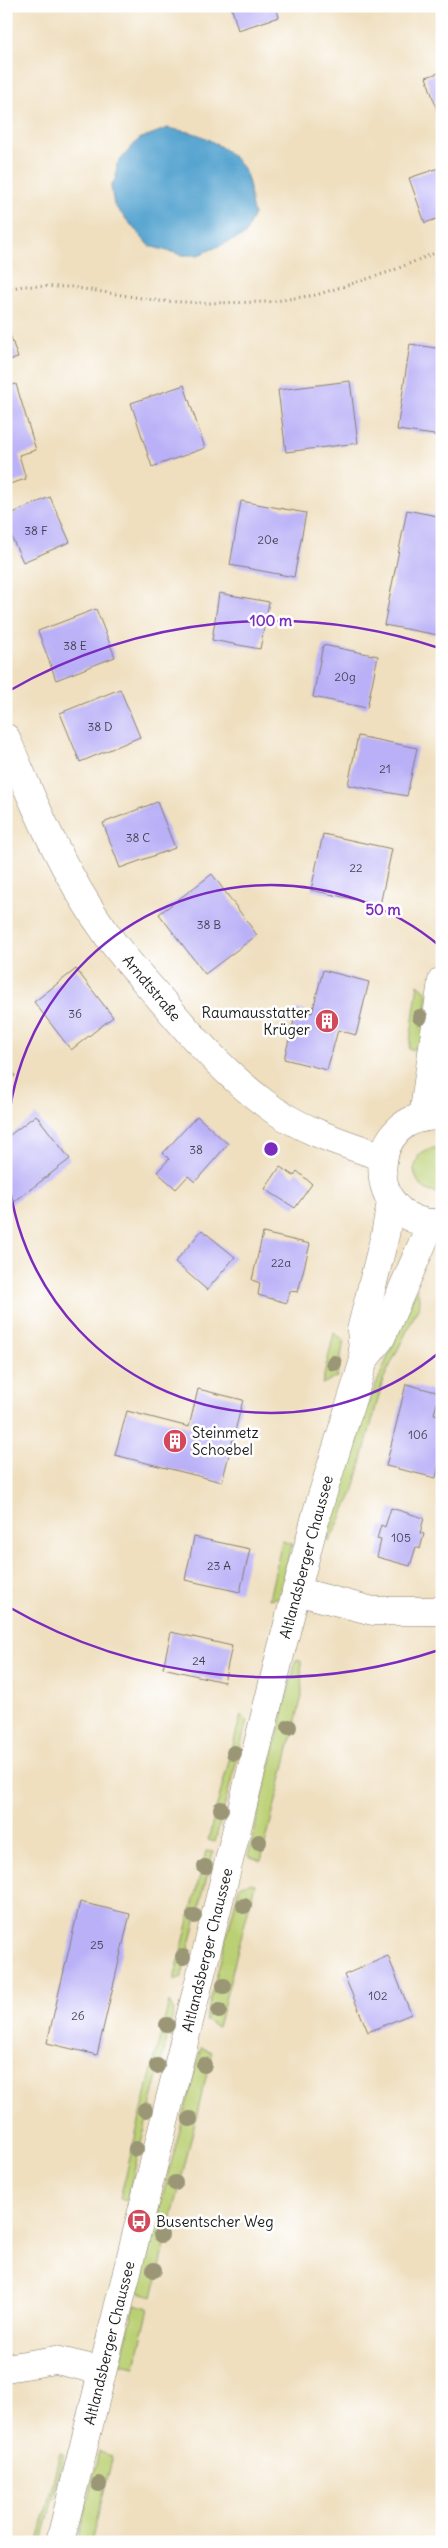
<svg xmlns="http://www.w3.org/2000/svg" width="448" height="2548" font-family="Delius,sans-serif">
<style>
.green{fill:#bbd074;stroke:#6c7648}
.water{fill:#56a4d0;stroke:#396076}
.building{fill:#b9b0f7}
.lines{fill:none;stroke-linecap:round;stroke-linejoin:round}
.minor-casing{stroke:#867e6e;stroke-width:29}
.major-casing{stroke:#867e6e;stroke-width:29}
.path{stroke:#867e6e;stroke-width:3;stroke-dasharray:1 4;stroke-linecap:butt}
.minor{stroke:#fff;stroke-width:28}
.major{stroke:#fff;stroke-width:28}
.tree{fill:#9a9676}
.ring{fill:none;stroke:#7b2cbf;stroke-width:2.5}
.labels{text-anchor:middle;dominant-baseline:central;stroke-width:5;stroke-linejoin:round;paint-order:stroke}
.number-label{font-size:12px;fill:#434153}
.street-label{font-size:15px;fill:#1c1c1c;stroke:#fff}
.poi-label{font-size:15px;fill:#1c1c1c;stroke:#fff;text-anchor:start}
.centre{fill:#7b2cbf;stroke:#fff;stroke-width:2.5}
.ring-label{font-size:15px;text-anchor:middle;font-weight:bold;fill:#7b2cbf;stroke:#fff;stroke-width:5;stroke-linejoin:round;paint-order:stroke}
</style>
<rect width="100%" height="100%" fill="#fff"/>
<filter id="ink" filterUnits="userSpaceOnUse"><feTurbulence type="fractalNoise" baseFrequency=".02" numOctaves="2"/><feDisplacementMap in="SourceGraphic" scale="10" xChannelSelector="R" yChannelSelector="G"/><feConvolveMatrix kernelMatrix="1 2 1 2 8 2 1 2 1" color-interpolation-filters="sRGB"/></filter>
<filter id="wash" filterUnits="userSpaceOnUse"><feTurbulence type="fractalNoise" baseFrequency=".0096" numOctaves="4" result="noise"/><feDisplacementMap in="SourceGraphic" scale="20" xChannelSelector="R" yChannelSelector="G"/><feGaussianBlur stdDeviation="1.12" result="paint"/><feColorMatrix in="noise" values="0 0 0 0 0 0 0 0 0 0 0 0 0 0 0 0 0 1.4 0 .05"/><feComposite in="paint" operator="in"/></filter>
<g filter="url(#wash)">
<rect width="100%" height="100%" fill="#efdfbf"/>
<g class="green">
<polygon points="418,984 428,993 422,1049 409,1049"/>
<path d="M433,1148L442,1149V1192C426,1195 416,1184 414,1169L419,1155Z"/>
<polygon points="417,1288 420,1304 383,1380 353,1493 329,1542 327,1540 365,1411"/>
<polygon points="334,1333 344,1340 337,1377 322,1384"/>
<polygon points="282,1541 292,1544 278,1597 269,1599"/>
<polygon points="296,1660 301,1661 302,1696 261,1861 248,1856"/>
<polygon points="241,1715 247,1721 215,1842 208,1840"/>
<polygon points="206,1851 213,1852 182,1977 174,1980"/>
<polygon points="250,1883 255,1884 218,2027 205,2021 240,1885"/>
<polygon points="169,2002 174,2011 127,2200 120,2198"/>
<polygon points="201,2048 212,2052 153,2296 138,2292"/>
<polygon points="135,2304 149,2308 135,2367 120,2364"/>
<polygon points="99,2452 113,2456 91,2542 77,2542"/>
<polygon points="60,2453 64,2454 42,2542 38,2542"/>
</g>
<path class="water" d="M168,128C178,131 190,131 199,135C219,144 245,160 249,184C252,196 249,200 254,214L245,235L198,255H183L149,246L114,205L111,187L116,177L117,164L139,139Z"/>
<g id="blocks">
<g class="building">
<polygon points="231,6 276,6 279,17 238,30"/>
<polygon points="442,72 442,122 441,122 426,77"/>
<polygon points="442,167 442,217 425,223 409,178"/>
<polygon points="6,323 18,358 6,361"/>
<polygon points="410,344 442,349 442,436 397,430"/>
<polygon points="350,381 358,443 286,452 278,390"/>
<polygon points="16,384 36,450 19,455 26,479 6,485 6,387"/>
<polygon points="184,385 205,448 152,467 131,403"/>
<polygon points="50,497 70,542 23,562 6,525 6,516"/>
<polygon points="241,501 306,513 294,577 230,565"/>
<polygon points="407,510 442,517 442,616 438,635 384,625"/>
<polygon points="219,593 269,602 260,649 212,640"/>
<polygon points="96,609 115,657 56,680 38,631"/>
<polygon points="323,645 378,656 367,708 313,697"/>
<polygon points="120,689 140,737 80,762 60,713"/>
<polygon points="358,736 417,748 407,796 348,785"/>
<polygon points="157,802 175,848 120,868 103,823"/>
<polygon points="323,834 392,849 380,905 311,890"/>
<polygon points="212,874 257,935 205,974 159,914"/>
<polygon points="76,969 113,1017 71,1050 34,1002"/>
<polygon points="323,970 369,982 356,1035 338,1030 327,1070 284,1059 297,1009 312,1013"/>
<polygon points="6,1059 15,1076 6,1080"/>
<polygon points="36,1115 70,1159 6,1208 6,1138"/>
<polygon points="197,1116 228,1144 195,1182 188,1176 176,1189 157,1172 169,1159 163,1153"/>
<polygon points="280,1167 294,1176 297,1171 312,1184 295,1208 265,1189"/>
<polygon points="202,1230 235,1257 207,1290 175,1262"/>
<polygon points="263,1233 310,1244 298,1292 290,1291 287,1303 258,1295 260,1283 252,1280"/>
<polygon points="406,1384 440,1393 434,1414 442,1416 442,1451 436,1478 386,1466"/>
<polygon points="198,1389 243,1400 222,1482 115,1455 127,1411 189,1427"/>
<polygon points="391,1508 424,1518 420,1533 424,1534 420,1549 416,1547 410,1566 377,1557 381,1540 377,1539 381,1525 385,1527"/>
<polygon points="194,1537 250,1549 240,1592 185,1580"/>
<polygon points="171,1632 232,1646 224,1682 163,1668"/>
<polygon points="80,1902 130,1914 97,2055 47,2043"/>
<polygon points="388,1956 411,2014 368,2032 344,1975"/>
</g>
</g>
</g>
<g filter="url(#ink)">
<use href="#blocks" fill-opacity="0" stroke="#867e6e" stroke-width="1"/>
<g class="lines">
<g class="minor-casing">
<g id="minor">
<path d="M6,738C35,807 64,875 108,936C125,960 145,981 164,1003C193,1038 226,1074 263,1102C297,1129 342,1143 383,1157"/>
<polyline points="296,1591 373,1611 442,1611"/>
<polyline points="6,2368 56,2360 102,2371"/>
</g>
</g>
<g class="major-casing">
<g id="major">
<path d="M442,1117C365,1107 360,1228 442,1223"/>
<polyline points="423,1118 442,981"/>
<polyline points="364,1360 361,1330 385,1235 391,1202"/>
<polyline points="60,2542 281,1651 317,1512 364,1360 381,1338 431,1224"/>
</g>
</g>
<polyline class="path" points="6,289 23,286 71,287 160,301 206,303 268,302 316,295 389,272 442,250"/>
<use href="#minor" class="minor"/>
<use href="#major" class="major"/>
</g>
<g class="tree">
<circle cx="420" cy="1017" r="8"/>
<circle cx="334" cy="1363" r="8"/>
<circle cx="289" cy="1727" r="8"/>
<circle cx="234" cy="1753" r="8"/>
<circle cx="221" cy="1809" r="8"/>
<circle cx="259" cy="1842" r="8"/>
<circle cx="205" cy="1867" r="8"/>
<circle cx="244" cy="1906" r="8"/>
<circle cx="194" cy="1916" r="8"/>
<circle cx="183" cy="1957" r="8"/>
<circle cx="224" cy="1986" r="8"/>
<circle cx="219" cy="2011" r="8"/>
<circle cx="167" cy="2025" r="8"/>
<circle cx="204" cy="2065" r="8"/>
<circle cx="157" cy="2066" r="8"/>
<circle cx="145" cy="2110" r="8"/>
<circle cx="190" cy="2119" r="8"/>
<circle cx="136" cy="2149" r="8"/>
<circle cx="175" cy="2183" r="8"/>
<circle cx="161" cy="2235" r="8"/>
<circle cx="154" cy="2270" r="8"/>
<circle cx="99" cy="2484" r="8"/>
</g>
</g>
<g class="ring">
<path d="M441 1351A264 264 0 1 1 441 947"/>
<path d="M439 1650A528 528 0 0 1 7 1606M7 692A528 528 0 0 1 439 648"/>
</g>
<defs>
<g id="building-disc" transform="scale(1.25)"><circle r="9.5" fill="#d1495b" stroke="#fff"/><path d="M-4-6H4V6H1V3H-1V6H-4ZM-2.5-4.3h1.7v1.8h-1.7ZM.8-4.3h1.7v1.8H.8ZM-2.5-1h1.7V.8h-1.7ZM.8-1h1.7V.8H.8Z" fill="#fff"/></g>
<g id="bus-disc" transform="scale(1.25)"><circle r="9.5" fill="#d1495b" stroke="#fff"/><path d="M-5-6H5V4H4V6H2V4H-2V6H-4V4H-5ZM-3.5-4V0h7V-4ZM-3.5 1.2v1.5H-2V1.2ZM2 1.2v1.5H3.5V1.2Z" fill="#fff"/></g>
</defs>
<g fill-rule="evenodd">
<use href="#building-disc" x="327" y="1021"/>
<use href="#building-disc" x="175" y="1441"/>
<use href="#bus-disc" x="139" y="2221"/>
</g>
<g class="labels">
<g class="number-label">
<text x="36" y="530">38 F</text>
<text x="268" y="539">20e</text>
<text x="75" y="645">38 E</text>
<text x="345" y="676">20g</text>
<text x="100" y="726">38 D</text>
<text x="385" y="768">21</text>
<text x="138" y="837">38 C</text>
<text x="356" y="867">22</text>
<text x="209" y="924">38 B</text>
<text x="75" y="1013">36</text>
<text x="196" y="1149">38</text>
<text x="281" y="1262">22a</text>
<text x="418" y="1434">106</text>
<text x="401" y="1537">105</text>
<text x="219" y="1565">23 A</text>
<text x="199" y="1660">24</text>
<text x="97" y="1944">25</text>
<text x="378" y="1995">102</text>
<text x="78" y="2015">26</text>
</g>
<g class="street-label">
<text transform="translate(152 988) rotate(50)">Arndtstraße</text>
<text transform="translate(306 1557) rotate(-75)">Altlandsberger Chaussee</text>
<text transform="translate(207 1950) rotate(-76)">Altlandsberger Chaussee</text>
<text transform="translate(109 2343) rotate(-76)">Altlandsberger Chaussee</text>
</g>
<g class="poi-label">
<text x="310" y="1012" text-anchor="end">Raumausstatter<tspan x="310" dy="17">Krüger</tspan></text>
<text x="192" y="1432">Steinmetz<tspan x="192" dy="17">Schoebel</tspan></text>
<text x="156" y="2221">Busentscher Weg</text>
</g>
</g>
<circle cx="271" cy="1149" r="8" class="centre"/>
<g class="ring-label">
<text x="271" y="626">100 m</text>
<text x="383" y="915">50 m</text>
</g>
<rect width="448" height="2548" fill="none" stroke="#fff" stroke-width="25"/>
</svg>
